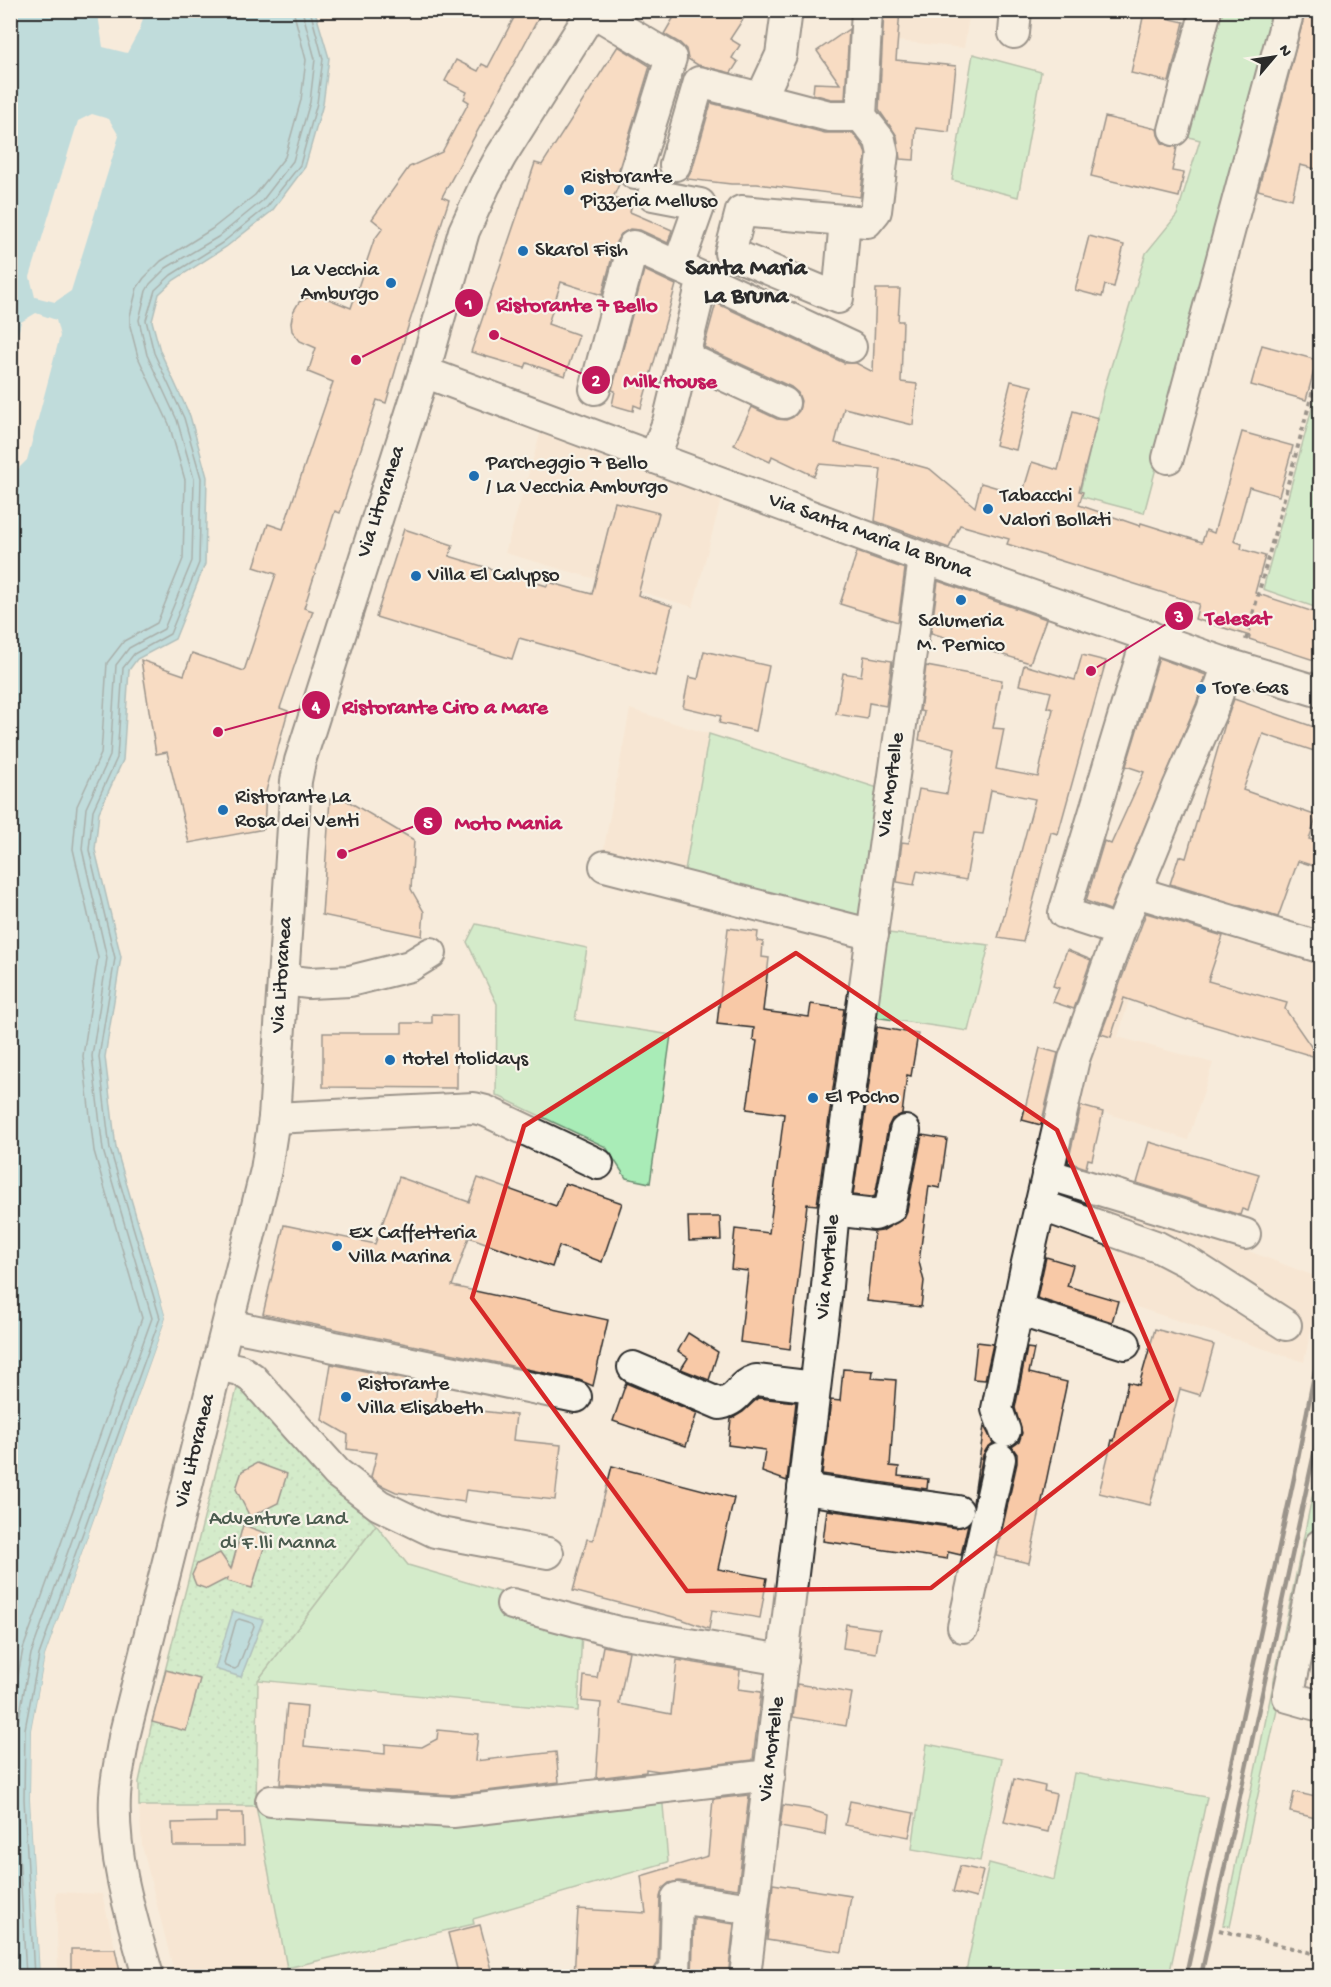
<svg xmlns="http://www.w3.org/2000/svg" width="1331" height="1987" font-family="'Gochi Hand',sans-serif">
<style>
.built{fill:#f7e1cb}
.green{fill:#a9ecb7;stroke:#6a8c71;stroke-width:1.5}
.park{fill:url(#park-dots);stroke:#6a8c71;stroke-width:1.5}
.water{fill:#7dc9dc;stroke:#5c8a95;stroke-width:1.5}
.pier{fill:#f7ebdb}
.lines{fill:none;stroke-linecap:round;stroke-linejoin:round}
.shore{stroke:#4c6a72;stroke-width:1.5}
.building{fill:#f8c9a7;stroke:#2b2b2b;stroke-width:1.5}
.minor-casing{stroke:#2b2b2b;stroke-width:34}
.path{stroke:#2b2b2b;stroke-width:4;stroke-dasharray:4.5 4.5;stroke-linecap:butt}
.minor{stroke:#f7f3e8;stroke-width:30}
.rail{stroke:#2b2b2b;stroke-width:4.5}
.marked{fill:none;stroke:#d62828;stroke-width:4.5;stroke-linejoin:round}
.poi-dot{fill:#1f6fb2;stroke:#f7f3e8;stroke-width:2}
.labels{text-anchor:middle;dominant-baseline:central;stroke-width:4.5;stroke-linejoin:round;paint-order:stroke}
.poi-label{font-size:21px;fill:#2b2b2b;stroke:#f7f3e8;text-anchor:start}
.street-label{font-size:21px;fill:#2b2b2b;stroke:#f7f3e8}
.park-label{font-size:21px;fill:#4a5b4e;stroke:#f7f3e8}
.quarter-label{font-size:24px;font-weight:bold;fill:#2b2b2b;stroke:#f7f3e8}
.leader{fill:none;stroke:#c2185b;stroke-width:2}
.callout-dot{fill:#c2185b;stroke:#f7f3e8;stroke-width:2}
.mark-label{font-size:18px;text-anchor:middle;font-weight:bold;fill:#fff}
.callout-label{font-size:22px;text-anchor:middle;font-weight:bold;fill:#c2185b;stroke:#f7f3e8;stroke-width:4.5;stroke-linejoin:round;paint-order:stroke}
</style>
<defs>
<pattern id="park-dots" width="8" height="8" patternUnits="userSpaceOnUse" patternTransform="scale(1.5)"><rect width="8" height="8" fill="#a9ecb7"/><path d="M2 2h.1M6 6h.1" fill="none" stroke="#92cb9e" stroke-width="1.8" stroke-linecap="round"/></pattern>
</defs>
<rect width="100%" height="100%" fill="#f7ebdb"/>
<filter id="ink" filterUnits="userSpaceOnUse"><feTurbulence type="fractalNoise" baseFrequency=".0167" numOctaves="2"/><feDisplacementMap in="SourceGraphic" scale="12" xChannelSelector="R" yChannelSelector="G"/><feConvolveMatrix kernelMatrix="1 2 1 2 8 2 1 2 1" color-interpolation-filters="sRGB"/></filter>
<g filter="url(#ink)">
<g class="built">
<polygon points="900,11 970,11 964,48 897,41"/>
<polygon points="542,428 721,500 693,607 505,553"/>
<polygon points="630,709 709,734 684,876 603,853"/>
<polygon points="1232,912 1320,939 1320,1058 1194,1022"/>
<polygon points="1106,993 1129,1000 1118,1037 1213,1063 1188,1140 1103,1112 1072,1104"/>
<polygon points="1054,1184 1246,1250 1320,1278 1320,1288 1304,1362 1118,1301 1032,1275"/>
<polygon points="238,1385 376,1525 258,1680 256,1806 289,1976 175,1976 142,1846 139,1806 139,1782 152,1722"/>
<polygon points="56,1892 102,1894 122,1976 40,1976 40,1975 58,1975"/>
</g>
<g class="green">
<polygon points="1215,11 1278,11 1144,513 1079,496 1105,386 1146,253 1177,215 1200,140 1189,137 1184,125"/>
<polygon points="973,54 1041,72 1018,197 952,180"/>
<polygon points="1320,379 1320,609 1263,589"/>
<polygon points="709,734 881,789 865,927 684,876"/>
<polygon points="476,924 587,948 575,1020 671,1035 650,1183 626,1178 606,1147 496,1095 497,1004 467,942"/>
<polygon points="880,932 989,945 968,1031 868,1016"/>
<polygon points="1320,1459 1320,1519 1255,1808 1230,1926 1223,1925"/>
<polygon points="376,1525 408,1565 551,1607 582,1631 578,1711 258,1680"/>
<polygon points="927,1744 1002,1759 980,1861 912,1849"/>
<polygon points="1074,1773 1207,1797 1169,1976 965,1976 989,1863 1054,1880"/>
<polygon points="662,1794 668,1862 473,1919 474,1924 287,1968 256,1806 452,1819"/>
</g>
<polygon class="park" points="238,1385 376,1525 258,1680 256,1806 139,1806 139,1782 152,1722"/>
<g class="water">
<polygon points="11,11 315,11 329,58 323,104 305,167 272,211 226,247 174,280 159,294 152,321 160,351 190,416 207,477 205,564 175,639 137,659 129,670 123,760 99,812 95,850 121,957 105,1057 116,1148 166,1318 45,1656 31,1730 30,1799 40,1976 11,1976"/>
<polygon points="233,1611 263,1620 241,1677 215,1669"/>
</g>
<g class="pier">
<polygon points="99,11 145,11 140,29 127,53 103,47 98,15"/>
<polygon points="92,114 109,119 119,136 71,291 55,302 35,297 30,277 78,121"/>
<polygon points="36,313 56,320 60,336 27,460 14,473 10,473 11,363 21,322"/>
<polygon points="144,1241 147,1241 169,1319 47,1657 34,1730 33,1799 43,1975 40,1975 30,1799 31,1730 45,1656 166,1318"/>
</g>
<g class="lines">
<g class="shore">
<polygon points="239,1619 252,1623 254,1626 238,1667 235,1669 225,1666 224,1663 236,1621"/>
<polyline points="10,1716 23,1649 142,1318 94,1151 83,1056 98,958 73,849 77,806 101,754 107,663 124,641 157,623 183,559 185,480 169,424 138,357 130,326 130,316 137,288 144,278 161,261 212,229 255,195 285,157 301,100 306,60 293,10"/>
<polyline points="10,1859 17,1976"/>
<polyline points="26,1976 16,1798 17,1728 31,1654 152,1318 103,1150 92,1056 107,958 82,849 86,808 110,756 116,665 129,648 164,629 192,561 194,479 177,420 147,355 139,320 146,291 150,284 166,268 218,237 262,201 293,161 310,102 315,59 302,10"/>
<polyline points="34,1976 24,1799 25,1729 39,1655 160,1318 110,1149 99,1057 115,958 89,850 93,810 117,758 123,668 134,654 170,634 199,563 201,478 184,418 154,353 146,320 155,290 171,275 222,243 267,207 300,165 317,103 323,59 310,10"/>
</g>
</g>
<g class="building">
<polygon points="518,10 527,10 539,17 442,197 449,200 407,330 386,403 377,400 340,513 335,511 304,608 313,611 280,708 288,711 266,791 264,829 189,843 167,752 156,754 141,660 184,675 192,653 244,671 276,574 254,567 268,524 283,529 333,382 308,372 316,348 300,341 292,331 291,323 293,312 299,302 311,296 321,296 351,308 374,240 383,228 372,219 409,167 442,152 469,102 464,99 467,92 445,81 456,60 478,71 482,64 488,67"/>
<polygon points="678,10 749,10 730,39 740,45 732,58 738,62 731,73 698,65 688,59 686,49 680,43 664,34"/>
<polygon points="884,10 900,10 896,60 956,66 949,132 916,128 914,160 900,159 897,136 879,110"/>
<polygon points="1306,10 1320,10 1320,170 1300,165 1292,199 1258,190"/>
<polygon points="1144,13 1184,22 1169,82 1131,73"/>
<polygon points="849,29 845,99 831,99 813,94 814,83 840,84 817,51"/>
<polygon points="618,46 650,66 619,169 618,177 620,182 613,198 632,204 630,212 672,230 668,243 640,230 630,229 621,234 616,242 602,295 561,282 548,324 579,335 565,376 527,363 525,368 471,352 535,163 542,165"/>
<polygon points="711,103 825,133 853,133 864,148 866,155 860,197 757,184 731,184 687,179 692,170"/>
<polygon points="1105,117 1157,129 1158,135 1162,143 1169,146 1177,147 1172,171 1184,173 1179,197 1091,176"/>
<polygon points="1089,236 1124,245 1114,287 1105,285 1102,297 1075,290"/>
<polygon points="644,270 676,285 641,408 634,405 633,411 612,405 615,391 612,390"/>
<polygon points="876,289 900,289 898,321 903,321 901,382 917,384 913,425 844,408 835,443 930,469 975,507 981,483 1022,495 1032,462 1058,470 1073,411 1098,418 1079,491 1083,492 1079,505 1140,526 1141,523 1202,542 1206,530 1214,533 1242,432 1293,446 1279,496 1249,487 1234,541 1242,544 1241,549 1265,556 1255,593 1320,614 1320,662 1249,639 1250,636 1195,619 1199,604 1007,544 1009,539 960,525 949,548 875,521 881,469 819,464 814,476 772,456 770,462 734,445 752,407 777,419 786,420 793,417 799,411 801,401 798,393 791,387 704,347 716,303 844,363 856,363 873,372"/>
<polygon points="1262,345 1317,360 1306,400 1251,385"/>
<polygon points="1011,381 1032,386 1016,450 995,445"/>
<polygon points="615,502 659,513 638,595 672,606 655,676 519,638 512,659 376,617 404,529 453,545 449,556 547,586 548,582 592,594"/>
<polygon points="857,552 905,569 898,622 840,604"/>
<polygon points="938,581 1046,619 1030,663 931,633"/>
<polygon points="704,651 769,666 756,731 719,723 721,716 683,707 689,677 698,679"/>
<polygon points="1082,655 1106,661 1058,834 1051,832 1023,942 998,938 1035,799 991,790 983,834 974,833 966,880 917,871 914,885 897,882 902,842 909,843 919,789 947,794 955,748 919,740 924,712 920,711 926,666 1002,680 993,728 1004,729 996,769 1038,777 1053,709 1047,707 1051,692 1019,685 1024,665 1075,680"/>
<polygon points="864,656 892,661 886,706 869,703 867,719 836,714 843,673 861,676"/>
<polygon points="1159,658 1206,675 1196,704 1110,910 1086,901 1104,841 1111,844 1144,772 1126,766"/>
<polygon points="1234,699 1320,729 1320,753 1263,734 1243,790 1317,816 1309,839 1320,842 1320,868 1298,861 1278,917 1170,884 1179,856 1186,858 1225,724"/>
<polygon points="330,799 346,800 414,840 411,889 424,912 422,936 322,915"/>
<polygon points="1146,913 1223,936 1208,981 1287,1003 1285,1009 1319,1058 1188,1019 1187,1020 1124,998 1111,1037 1101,1034"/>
<polygon points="728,928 758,932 757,941 763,942 762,957 769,958 763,1011 809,1017 811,1004 844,1009 817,1205 807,1204 790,1349 740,1342 748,1271 731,1269 735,1229 769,1233 784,1114 747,1109 757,1041 753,1040 754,1028 717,1024"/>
<polygon points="1067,950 1091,960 1074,1009 1053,1002 1059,988 1053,986"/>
<polygon points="432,1014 457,1015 457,1088 323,1087 323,1033 402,1033 402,1023 432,1023"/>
<polygon points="877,1027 918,1034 911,1076 907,1075 902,1114 892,1119 888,1127 875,1196 872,1197 853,1195"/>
<polygon points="1040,1048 1058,1053 1041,1125 1022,1120"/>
<polygon points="1081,1106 1103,1112 1092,1160 1088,1159 1086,1168 1068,1162"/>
<polygon points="922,1135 947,1139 940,1188 929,1186 919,1262 924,1281 921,1307 867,1301 874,1232 882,1231 904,1218 907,1211"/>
<polygon points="1149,1142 1259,1174 1248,1211 1242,1209 1240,1215 1137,1183"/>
<polygon points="399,1177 469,1202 478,1178 556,1206 565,1183 622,1203 602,1262 559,1246 552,1267 469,1237 452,1286 608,1320 593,1386 579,1380 263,1314 284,1225 375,1244"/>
<polygon points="688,1217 720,1217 721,1240 689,1241"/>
<polygon points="1046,1257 1073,1265 1067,1286 1118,1301 1112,1322 1037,1298"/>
<polygon points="1155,1329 1214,1345 1200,1395 1180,1389 1150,1505 1099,1493 1112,1440 1114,1441 1128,1382 1139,1385"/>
<polygon points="688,1333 718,1352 709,1380 681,1369 688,1358 678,1351"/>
<polygon points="977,1342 993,1344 985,1380 973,1379"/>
<polygon points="1027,1348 1034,1349 1029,1373 1067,1382 1029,1563 996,1556 1017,1463 1017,1454 1012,1447 1019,1442 1022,1433 1015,1408"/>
<polygon points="331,1364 437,1386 435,1406 516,1415 513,1440 561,1445 555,1500 466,1490 464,1502 396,1492 381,1485 371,1477 377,1453 347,1449 348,1435 322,1420"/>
<polygon points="843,1369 873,1371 872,1378 896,1380 890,1466 899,1467 898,1476 928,1479 927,1489 822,1474 831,1400 840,1401"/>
<polygon points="626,1383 697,1413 686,1446 613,1421"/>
<polygon points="758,1398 796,1402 787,1481 762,1472 765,1450 728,1445 731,1419 743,1412"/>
<polygon points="984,1426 993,1443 987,1448 983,1455 973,1503"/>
<polygon points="257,1463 287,1474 278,1503 250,1517 236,1489 242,1471"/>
<polygon points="612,1466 734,1498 718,1569 767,1578 760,1618 712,1610 709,1629 681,1619 573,1591 587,1539 593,1540"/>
<polygon points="827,1510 956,1528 968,1524 961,1555 948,1552 947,1559 823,1541"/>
<polygon points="243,1525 268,1534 252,1588 227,1581 228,1578 207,1589 196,1585 192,1575 197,1564 220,1553 231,1569"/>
<polygon points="846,1624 880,1629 876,1653 843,1648"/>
<polygon points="603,1646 629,1651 619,1704 671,1714 677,1660 740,1670 738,1689 761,1692 753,1760 659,1771 646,1769 646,1772 596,1778 601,1703 582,1701 584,1676 597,1678"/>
<polygon points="166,1670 200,1679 186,1731 152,1722"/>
<polygon points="797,1684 852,1693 846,1726 793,1717"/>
<polygon points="287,1704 307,1706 304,1746 385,1754 385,1744 422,1747 437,1739 438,1730 478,1734 475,1761 556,1752 559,1782 453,1795 280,1784"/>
<polygon points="1014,1779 1045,1786 1044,1791 1056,1794 1048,1832 1004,1822"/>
<polygon points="1294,1792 1320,1798 1320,1819 1290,1812"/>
<polygon points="749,1795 738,1889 679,1881 669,1883 663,1888 660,1897 658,1963 653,1971 631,1977 574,1977 578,1909 646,1913 641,1876 708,1856 713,1799"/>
<polygon points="850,1801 914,1813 909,1837 845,1825"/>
<polygon points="783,1805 809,1809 827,1815 825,1835 780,1827"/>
<polygon points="216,1813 243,1813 244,1846 173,1846 172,1823 216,1822"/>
<polygon points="960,1866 983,1871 976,1898 953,1892"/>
<polygon points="773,1884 851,1896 842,1952 767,1940"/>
<polygon points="694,1918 734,1924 728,1977 692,1974"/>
<polygon points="480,1925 494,1977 459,1977 448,1933"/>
<polygon points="71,1949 115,1949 121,1976 71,1976"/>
</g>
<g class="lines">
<g class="minor-casing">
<g id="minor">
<polyline points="592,11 671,58 635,174"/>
<polyline points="1014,33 1016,10"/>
<polyline points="761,98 781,55 787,10"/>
<polyline points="1174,130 1206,10"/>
<polyline points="675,165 699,82 829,116 861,116"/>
<polyline points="653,195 700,204 678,266"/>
<polyline points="845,220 838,298 730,253 741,211 867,222 876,211 883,154 880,140 861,116 867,10"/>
<polyline points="703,278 851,347"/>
<polyline points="684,357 784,403"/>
<polyline points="424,372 924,558 1228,664 1320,692"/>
<polyline points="595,389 633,246 703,278 668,422 654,458"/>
<polyline points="1168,458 1289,10"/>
<polyline points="605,866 873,935"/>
<polyline points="1136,892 1319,947"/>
<polyline points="1104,926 1064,913 1148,635"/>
<polyline points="283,980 309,983 350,981 410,966 431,953"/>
<polyline points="274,1118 474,1108 486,1111 598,1164"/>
<polyline points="1047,1174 1245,1234"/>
<polyline points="1040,1205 1158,1247 1189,1263 1286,1325"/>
<polyline points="834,1210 875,1215 890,1208 905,1131"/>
<polyline points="1017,1310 1125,1344"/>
<polyline points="228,1325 576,1397"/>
<polyline points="217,1365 240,1370 252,1378 337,1473 379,1505 435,1532 548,1553"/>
<path d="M633,1367L720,1404C741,1399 739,1385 756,1380L815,1387"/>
<polyline points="1005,1431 997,1409 1026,1267 1074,1059 1122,925 1179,785 1212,710 1228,664"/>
<polyline points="803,1489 958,1511"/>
<polyline points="1320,1545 1288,1697 1320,1706"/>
<polyline points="512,1604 618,1632 783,1660"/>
<polyline points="963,1627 1000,1459"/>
<polyline points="271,1801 453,1812 770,1775"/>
<path d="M148,1976C132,1919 112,1857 115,1796C116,1777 121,1757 124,1737L266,1170L274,1118L296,781L300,761L424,372L464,231L485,185L501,156L593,10"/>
<polyline points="669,1976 675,1975 677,1898 753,1909"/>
<polyline points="745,1976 826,1297 834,1210 924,558"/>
</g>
</g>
<g class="path">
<polyline points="1246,640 1320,364"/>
<polyline points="1219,1930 1320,1955"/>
</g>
<use href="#minor" class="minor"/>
<g class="rail">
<polyline points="1186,1976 1294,1478 1320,1345"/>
<polyline points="1201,1976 1320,1426"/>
</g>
</g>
</g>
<path d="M0 0H1331V1987H0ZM796,953L1057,1130L1172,1400L931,1588L687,1591L472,1298L524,1126Z" fill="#f7ebdb" fill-opacity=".55" fill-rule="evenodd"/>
<path class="marked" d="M796,953L1057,1130L1172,1400L931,1588L687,1591L472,1298L524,1126Z"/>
<g class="poi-dot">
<circle cx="569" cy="190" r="6"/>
<circle cx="523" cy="251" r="6"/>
<circle cx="391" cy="283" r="6"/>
<circle cx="474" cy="476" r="6"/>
<circle cx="988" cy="509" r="6"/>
<circle cx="416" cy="576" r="6"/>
<circle cx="961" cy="600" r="6"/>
<circle cx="1201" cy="689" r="6"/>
<circle cx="223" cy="810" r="6"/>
<circle cx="390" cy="1060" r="6"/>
<circle cx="813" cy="1098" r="6"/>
<circle cx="337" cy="1246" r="6"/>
<circle cx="346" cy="1397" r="6"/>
</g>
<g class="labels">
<g class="poi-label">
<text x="581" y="178">Ristorante<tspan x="581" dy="24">Pizzeria Melluso</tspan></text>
<text x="535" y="251">Skarol Fish</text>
<text x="379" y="271" text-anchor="end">La Vecchia<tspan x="379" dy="24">Amburgo</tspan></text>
<text x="486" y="464">Parcheggio 7 Bello<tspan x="486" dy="24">/ La Vecchia Amburgo</tspan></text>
<text x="1000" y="497">Tabacchi<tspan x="1000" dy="24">Valori Bollati</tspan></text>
<text x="428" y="576">Villa El Calypso</text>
<text x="961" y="622" text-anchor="middle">Salumeria<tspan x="961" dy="24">M. Pernico</tspan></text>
<text x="1213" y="689">Tore Gas</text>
<text x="235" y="798">Ristorante La<tspan x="235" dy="24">Rosa dei Venti</tspan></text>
<text x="402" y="1060">Hotel Holidays</text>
<text x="825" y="1098">El Pocho</text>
<text x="349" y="1234">Ex Caffetteria<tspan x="349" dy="24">Villa Marina</tspan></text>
<text x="358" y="1385">Ristorante<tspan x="358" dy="24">Villa Elisabeth</tspan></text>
</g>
<g class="street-label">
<text transform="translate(382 502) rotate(-72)">Via Litoranea</text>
<text transform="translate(870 537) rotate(20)">Via Santa Maria la Bruna</text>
<text transform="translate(892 785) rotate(-82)">Via Mortelle</text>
<text transform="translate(283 975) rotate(-86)">Via Litoranea</text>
<text transform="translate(829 1267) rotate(-84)">Via Mortelle</text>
<text transform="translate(196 1451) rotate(-76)">Via Litoranea</text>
<text transform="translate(773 1749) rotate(-83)">Via Mortelle</text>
</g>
<g class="park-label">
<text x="278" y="1520">Adventure Land<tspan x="278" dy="24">di F.lli Manna</tspan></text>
</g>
<g class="quarter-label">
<text x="746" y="269">Santa Maria<tspan x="746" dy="28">La Bruna</tspan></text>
</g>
</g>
<path class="leader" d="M356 360L469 303M494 335L596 380M1091 671L1179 616M218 732L316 705M342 854L428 821"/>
<g class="callout-dot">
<circle cx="356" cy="360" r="6"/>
<circle cx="494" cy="335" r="6"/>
<circle cx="1091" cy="671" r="6"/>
<circle cx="218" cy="732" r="6"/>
<circle cx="342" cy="854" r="6"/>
<circle cx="469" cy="303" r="15"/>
<circle cx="596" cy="380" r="15"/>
<circle cx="1179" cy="616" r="15"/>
<circle cx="316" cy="705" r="15"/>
<circle cx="428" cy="821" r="15"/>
</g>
<g class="mark-label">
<text x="469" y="309">1</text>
<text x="596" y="386">2</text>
<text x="1179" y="622">3</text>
<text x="316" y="712">4</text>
<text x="428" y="828">5</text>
</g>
<g class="callout-label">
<text x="577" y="311">Ristorante 7 Bello</text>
<text x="670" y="387">Milk House</text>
<text x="1238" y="624">Telesat</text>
<text x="445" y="713">Ristorante Ciro a Mare</text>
<text x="508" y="829">Moto Mania</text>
</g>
<rect width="1331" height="1987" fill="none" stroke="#f7f3e8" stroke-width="36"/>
<rect x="18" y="18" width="1295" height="1951" fill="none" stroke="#2b2b2b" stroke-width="2" filter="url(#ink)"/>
<g transform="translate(1274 57) rotate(61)" stroke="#f7f3e8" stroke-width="4.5" paint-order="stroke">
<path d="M0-4.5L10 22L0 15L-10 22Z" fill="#2b2b2b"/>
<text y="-9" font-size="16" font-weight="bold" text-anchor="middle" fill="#2b2b2b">N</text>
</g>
</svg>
